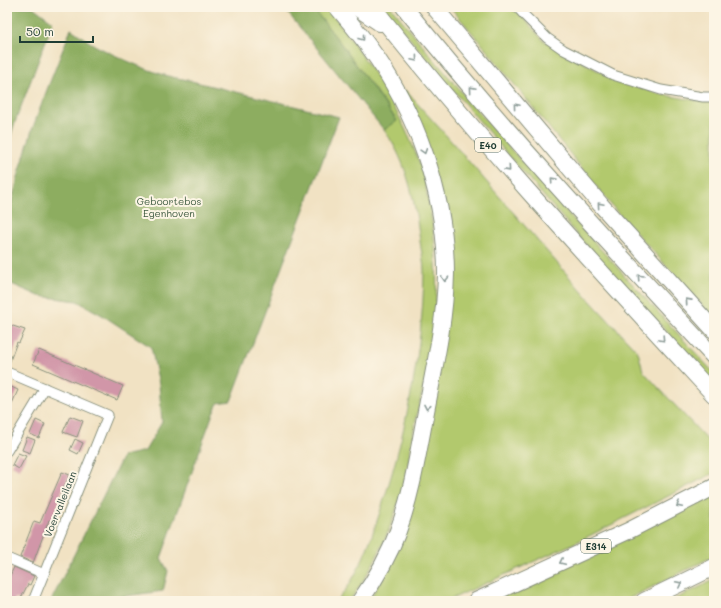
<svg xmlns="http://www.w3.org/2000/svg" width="721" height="608" font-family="Mali,sans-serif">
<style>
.green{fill:#b2c96d;stroke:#688350}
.forest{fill:#8dad60;stroke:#56754a}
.building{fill:#d196a8}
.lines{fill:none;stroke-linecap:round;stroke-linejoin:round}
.street-casing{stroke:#88907c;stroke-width:11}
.highway-casing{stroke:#88907c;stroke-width:18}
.street{stroke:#fff;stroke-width:9}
.highway{stroke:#fff;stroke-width:16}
.oneway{stroke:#8f9e9a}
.labels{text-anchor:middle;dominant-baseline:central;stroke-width:4;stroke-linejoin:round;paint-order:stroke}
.shield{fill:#fcf5e5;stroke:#617469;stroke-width:1}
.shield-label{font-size:9px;font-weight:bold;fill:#1f3d34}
.park-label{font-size:10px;fill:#3c593f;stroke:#fcf5e5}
.street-label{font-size:10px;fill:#1f3d34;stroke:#fcf5e5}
</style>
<rect width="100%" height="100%" fill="#fcf5e5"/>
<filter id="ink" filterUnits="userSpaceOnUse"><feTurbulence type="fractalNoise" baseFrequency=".025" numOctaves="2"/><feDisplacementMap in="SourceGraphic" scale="8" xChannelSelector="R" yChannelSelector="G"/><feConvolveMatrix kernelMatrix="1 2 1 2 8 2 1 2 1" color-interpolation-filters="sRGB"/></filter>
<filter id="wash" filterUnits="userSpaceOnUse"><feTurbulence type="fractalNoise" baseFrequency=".012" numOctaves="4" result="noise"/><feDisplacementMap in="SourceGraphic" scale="16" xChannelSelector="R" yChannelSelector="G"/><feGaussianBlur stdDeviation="0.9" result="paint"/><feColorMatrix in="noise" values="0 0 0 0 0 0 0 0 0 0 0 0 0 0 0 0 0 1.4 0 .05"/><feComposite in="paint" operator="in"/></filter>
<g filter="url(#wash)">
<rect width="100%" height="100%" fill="#f1e2c3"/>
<g class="green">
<path d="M312,7H327C365,57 401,109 422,170C424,177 426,186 427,195C438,244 439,291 432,341C428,370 420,400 414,429C410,447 409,465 404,483C393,525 376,566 349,601H337C358,577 369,545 379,515C405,438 423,352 424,271C424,261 421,251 420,241C415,203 408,162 384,130L397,120L338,40Z"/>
<path d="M383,7H391C493,134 604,253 714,373V382L593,253L509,156Z"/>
<polygon points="450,7 514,7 543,40 611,78 663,95 701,101 714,102 714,318 617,212 481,43"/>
<polygon points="404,89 444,133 584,294 638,352 643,371 714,447 714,473 581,540 447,601 369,601 400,545 451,250"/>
<polygon points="714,493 714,556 624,601 492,601"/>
<polygon points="714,580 714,601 671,601"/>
</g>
<g class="forest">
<polygon points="7,7 33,7 53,22 14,125 7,149"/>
<polygon points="283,7 312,7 338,40 397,121 384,130"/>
<path d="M71,29C79,34 87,41 96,46C120,58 157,76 183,79L339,117L231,401L218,403L212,416L161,558L168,571L163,591L103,599L51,601L123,456L145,451L162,422L159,384L151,347L102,315L77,301L39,296L7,282V221L18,177L32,130L48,87Z"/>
</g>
<g id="blocks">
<g class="building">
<polygon points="10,325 25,330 19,343 17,342 8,366 7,333"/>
<polygon points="39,350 123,386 117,400 33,364"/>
<polygon points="7,385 18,390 7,415"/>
<polygon points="70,416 83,421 77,437 63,432"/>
<polygon points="36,420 45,424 39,438 30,434"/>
<polygon points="27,437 35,440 30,453 22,450"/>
<polygon points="75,439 83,443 78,454 70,450"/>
<polygon points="18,453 26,456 19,469 12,465"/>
<polygon points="62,472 70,475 62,491 57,508 51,521 49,520 33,563 20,557 34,521 40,523"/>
<polygon points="14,567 34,576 30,585 28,584 20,600 15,598 14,601 7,601 7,582"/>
</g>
</g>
</g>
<g filter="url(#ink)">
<use href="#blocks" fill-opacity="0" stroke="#88907c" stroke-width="1"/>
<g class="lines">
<g class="street-casing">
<g id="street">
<polyline points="517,7 525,16 547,38 564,50 613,75 661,90 703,97 714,97"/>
<polyline points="7,372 108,415 33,601"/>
<polyline points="7,451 45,388"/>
<polyline points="7,558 44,574"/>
</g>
</g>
<g class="highway-casing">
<g id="highway">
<path d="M337,7C348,20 359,33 369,47C416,110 446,195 446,274C445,324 433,373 424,422C417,459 411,496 398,531C389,556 375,580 360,601"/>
<polyline points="356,7 380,23"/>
<path d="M373,7C480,142 597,268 714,395"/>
<path d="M404,7C502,128 608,243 714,357"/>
<polyline points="434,7 601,205 714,330"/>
<polyline points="476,601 628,531 714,487"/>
<polyline points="644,601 714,567"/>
</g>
</g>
<use href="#street" class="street"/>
<use href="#highway" class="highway"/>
</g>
<defs><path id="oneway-chevron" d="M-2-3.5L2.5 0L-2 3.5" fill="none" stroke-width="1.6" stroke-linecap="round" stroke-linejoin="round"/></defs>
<g class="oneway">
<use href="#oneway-chevron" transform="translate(362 38) rotate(52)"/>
<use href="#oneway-chevron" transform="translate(415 59) rotate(50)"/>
<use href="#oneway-chevron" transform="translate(472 89) rotate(-131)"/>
<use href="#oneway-chevron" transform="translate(516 106) rotate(-130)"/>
<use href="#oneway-chevron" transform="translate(424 151) rotate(73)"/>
<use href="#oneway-chevron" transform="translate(508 169) rotate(48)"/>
<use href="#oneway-chevron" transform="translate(553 180) rotate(-132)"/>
<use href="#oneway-chevron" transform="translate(600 205) rotate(-131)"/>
<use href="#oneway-chevron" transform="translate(640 277) rotate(-133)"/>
<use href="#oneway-chevron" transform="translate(445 279) rotate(93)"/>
<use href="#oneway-chevron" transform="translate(688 301) rotate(-132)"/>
<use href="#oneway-chevron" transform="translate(662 339) rotate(47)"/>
<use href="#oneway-chevron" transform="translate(427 407) rotate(101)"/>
<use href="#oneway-chevron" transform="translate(679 505) rotate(153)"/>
<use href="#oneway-chevron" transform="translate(562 562) rotate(155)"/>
<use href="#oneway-chevron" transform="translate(679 584) rotate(-27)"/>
</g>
</g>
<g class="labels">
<g class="shield">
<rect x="475" y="138" width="26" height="14" rx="3"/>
<rect x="581" y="539" width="30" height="14" rx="3"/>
</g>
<g class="shield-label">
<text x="488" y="145">E40</text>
<text x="596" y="546">E314</text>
</g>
<g class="park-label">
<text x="169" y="201">Geboortebos<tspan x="169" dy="12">Egenhoven</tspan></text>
</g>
<g class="street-label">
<text transform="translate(60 504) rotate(-68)">Voervalleilaan</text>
</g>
</g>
<rect width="721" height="608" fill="none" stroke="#fcf5e5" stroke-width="24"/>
<path d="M20 36v6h73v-6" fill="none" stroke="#1f3d34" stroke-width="2"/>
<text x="26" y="36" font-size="12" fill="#1f3d34" stroke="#fcf5e5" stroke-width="3" paint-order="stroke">50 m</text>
</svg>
